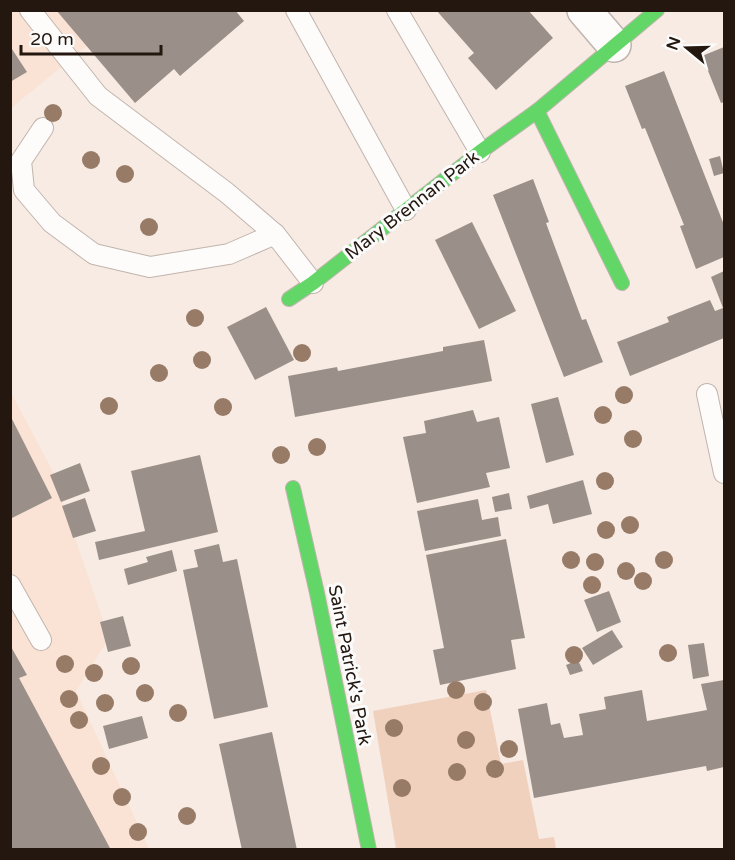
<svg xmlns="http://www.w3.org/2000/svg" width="735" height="860" font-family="'Varela Round',sans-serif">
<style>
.built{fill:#fae3d4}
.green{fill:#f0d1be}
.building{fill:#9b9089}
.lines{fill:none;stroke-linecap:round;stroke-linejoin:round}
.lane-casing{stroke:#c0b5ae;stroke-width:22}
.street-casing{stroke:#c0b5ae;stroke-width:36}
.fast-casing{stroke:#c0b5ae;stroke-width:16}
.lane{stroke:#fefcfb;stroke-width:20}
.street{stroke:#fefcfb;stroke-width:33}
.fast{stroke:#63d668;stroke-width:14}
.tree{fill:#977b67}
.labels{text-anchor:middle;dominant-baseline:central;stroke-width:6;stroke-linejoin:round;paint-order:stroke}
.street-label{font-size:18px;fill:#23170f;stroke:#fbfbfb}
</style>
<rect width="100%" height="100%" fill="#f7ebe4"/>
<g class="built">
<polygon points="11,11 130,11 11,108"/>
<polygon points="10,391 52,470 109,638 76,691 149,849 11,849"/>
</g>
<polygon class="green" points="486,690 501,764 523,760 539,839 554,837 556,849 396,849 373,711"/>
<g class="building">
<polygon points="56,10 235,10 244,21 180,76 174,69 135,103"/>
<polygon points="436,10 528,10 553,38 496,90 468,58 474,53"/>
<polygon points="10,46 27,72 10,82"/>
<polygon points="724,47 724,102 721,103 702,56"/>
<polygon points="664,71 724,225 724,257 696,269 680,226 684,225 645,128 642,129 625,86"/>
<polygon points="720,156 724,173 714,176 709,159"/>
<polygon points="533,179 549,222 546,223 582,320 586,319 603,362 564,377 493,195"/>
<polygon points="472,222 516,311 479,329 435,240"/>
<polygon points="724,271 724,338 630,376 617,342 669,322 667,317 710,300 715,311 723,308 711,277"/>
<polygon points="266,307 294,360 255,380 227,327"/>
<polygon points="484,340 492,381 295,417 288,376 337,367 338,371 443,351 443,347"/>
<polygon points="558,397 574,455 546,463 531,404"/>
<polygon points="473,410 477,422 499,417 510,468 486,473 490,487 417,503 403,437 426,433 424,421"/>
<polygon points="10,415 52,498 10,519"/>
<polygon points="200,455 218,532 99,560 95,542 145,531 131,471"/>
<polygon points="80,463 90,491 61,502 50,475"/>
<polygon points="583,480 592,514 553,524 548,504 530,509 527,496"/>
<polygon points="509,493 512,509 495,512 492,497"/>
<polygon points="85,498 96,531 73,538 62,506"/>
<polygon points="478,499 482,520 498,517 501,536 425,551 417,511"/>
<polygon points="506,539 525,638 511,640 516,669 440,685 433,650 444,648 426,555"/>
<polygon points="219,544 223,562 237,559 268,707 214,719 183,570 198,567 194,550"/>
<polygon points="172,550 177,571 128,585 124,569 148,562 146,557"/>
<polygon points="609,591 621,622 597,632 584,600"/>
<polygon points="123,616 131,646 108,652 100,622"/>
<polygon points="612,630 623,647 593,665 582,648"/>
<polygon points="704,643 709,676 693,679 688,645"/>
<polygon points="10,645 27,675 19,678 111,850 10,850"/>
<polygon points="578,660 583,671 570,675 566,665"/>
<polygon points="724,680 724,767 707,771 706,766 534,798 518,709 547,703 551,725 560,723 564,738 583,735 579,714 606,709 604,697 642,690 647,721 707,710 701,684"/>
<polygon points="142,716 148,738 109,749 103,726"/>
<polygon points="272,732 297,850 242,850 219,744"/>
</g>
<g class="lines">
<g class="lane-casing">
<g id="lane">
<polyline points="30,10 98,96 227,193 275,234 229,254 150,267 94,254 52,223 24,190 21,161 43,128"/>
<polyline points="296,10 406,210"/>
<polyline points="397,10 480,152"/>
<polyline points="275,234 313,283"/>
<polyline points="707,394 724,473"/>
<polyline points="10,585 41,640"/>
</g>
</g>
<g class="street-casing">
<polyline id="street" points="584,10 614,45"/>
</g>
<g class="fast-casing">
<g id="fast">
<polyline points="537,111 622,283"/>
<polyline points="289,299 313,283 480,152 537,111 657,10"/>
<polyline points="293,488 317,593 369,850"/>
</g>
</g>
<use href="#lane" class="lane"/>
<use href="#street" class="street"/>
<use href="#fast" class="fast"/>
</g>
<g class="tree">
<circle cx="53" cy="113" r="9"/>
<circle cx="91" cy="160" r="9"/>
<circle cx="125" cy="174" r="9"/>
<circle cx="149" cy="227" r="9"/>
<circle cx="195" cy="318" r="9"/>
<circle cx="302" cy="353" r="9"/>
<circle cx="202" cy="360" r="9"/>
<circle cx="159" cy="373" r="9"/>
<circle cx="624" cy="395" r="9"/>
<circle cx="109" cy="406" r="9"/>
<circle cx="223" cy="407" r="9"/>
<circle cx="603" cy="415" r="9"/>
<circle cx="633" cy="439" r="9"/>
<circle cx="317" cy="447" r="9"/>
<circle cx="281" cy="455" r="9"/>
<circle cx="605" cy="481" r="9"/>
<circle cx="630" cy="525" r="9"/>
<circle cx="606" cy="530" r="9"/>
<circle cx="571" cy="560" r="9"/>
<circle cx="664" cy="560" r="9"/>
<circle cx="595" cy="562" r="9"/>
<circle cx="626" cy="571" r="9"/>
<circle cx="643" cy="581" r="9"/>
<circle cx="592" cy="585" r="9"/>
<circle cx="668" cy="653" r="9"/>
<circle cx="574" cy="655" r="9"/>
<circle cx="65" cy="664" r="9"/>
<circle cx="131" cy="666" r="9"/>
<circle cx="94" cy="673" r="9"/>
<circle cx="456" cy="690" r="9"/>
<circle cx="145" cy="693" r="9"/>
<circle cx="69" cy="699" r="9"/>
<circle cx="483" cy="702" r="9"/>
<circle cx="105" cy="703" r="9"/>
<circle cx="178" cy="713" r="9"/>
<circle cx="79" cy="720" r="9"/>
<circle cx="394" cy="728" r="9"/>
<circle cx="466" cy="740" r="9"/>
<circle cx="509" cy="749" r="9"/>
<circle cx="101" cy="766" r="9"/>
<circle cx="495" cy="769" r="9"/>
<circle cx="457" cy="772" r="9"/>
<circle cx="402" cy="788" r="9"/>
<circle cx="122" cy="797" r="9"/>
<circle cx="187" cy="816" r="9"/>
<circle cx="138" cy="832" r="9"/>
</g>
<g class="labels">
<g class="street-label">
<text transform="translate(412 205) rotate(-38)">Mary Brennan Park</text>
<text transform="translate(350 665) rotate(79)">Saint Patrick's Park</text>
</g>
</g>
<rect width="735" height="860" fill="none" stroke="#23170f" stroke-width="24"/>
<g transform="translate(687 48) rotate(289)" stroke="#fbfbfb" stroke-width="4.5" paint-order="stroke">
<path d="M0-4.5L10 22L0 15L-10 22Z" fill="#23170f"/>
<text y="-9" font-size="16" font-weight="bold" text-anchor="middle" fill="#23170f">N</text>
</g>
<path d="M21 45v9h140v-9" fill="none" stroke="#23170f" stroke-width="3"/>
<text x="30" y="45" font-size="18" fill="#23170f" stroke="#fbfbfb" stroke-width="4.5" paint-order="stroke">20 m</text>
</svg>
